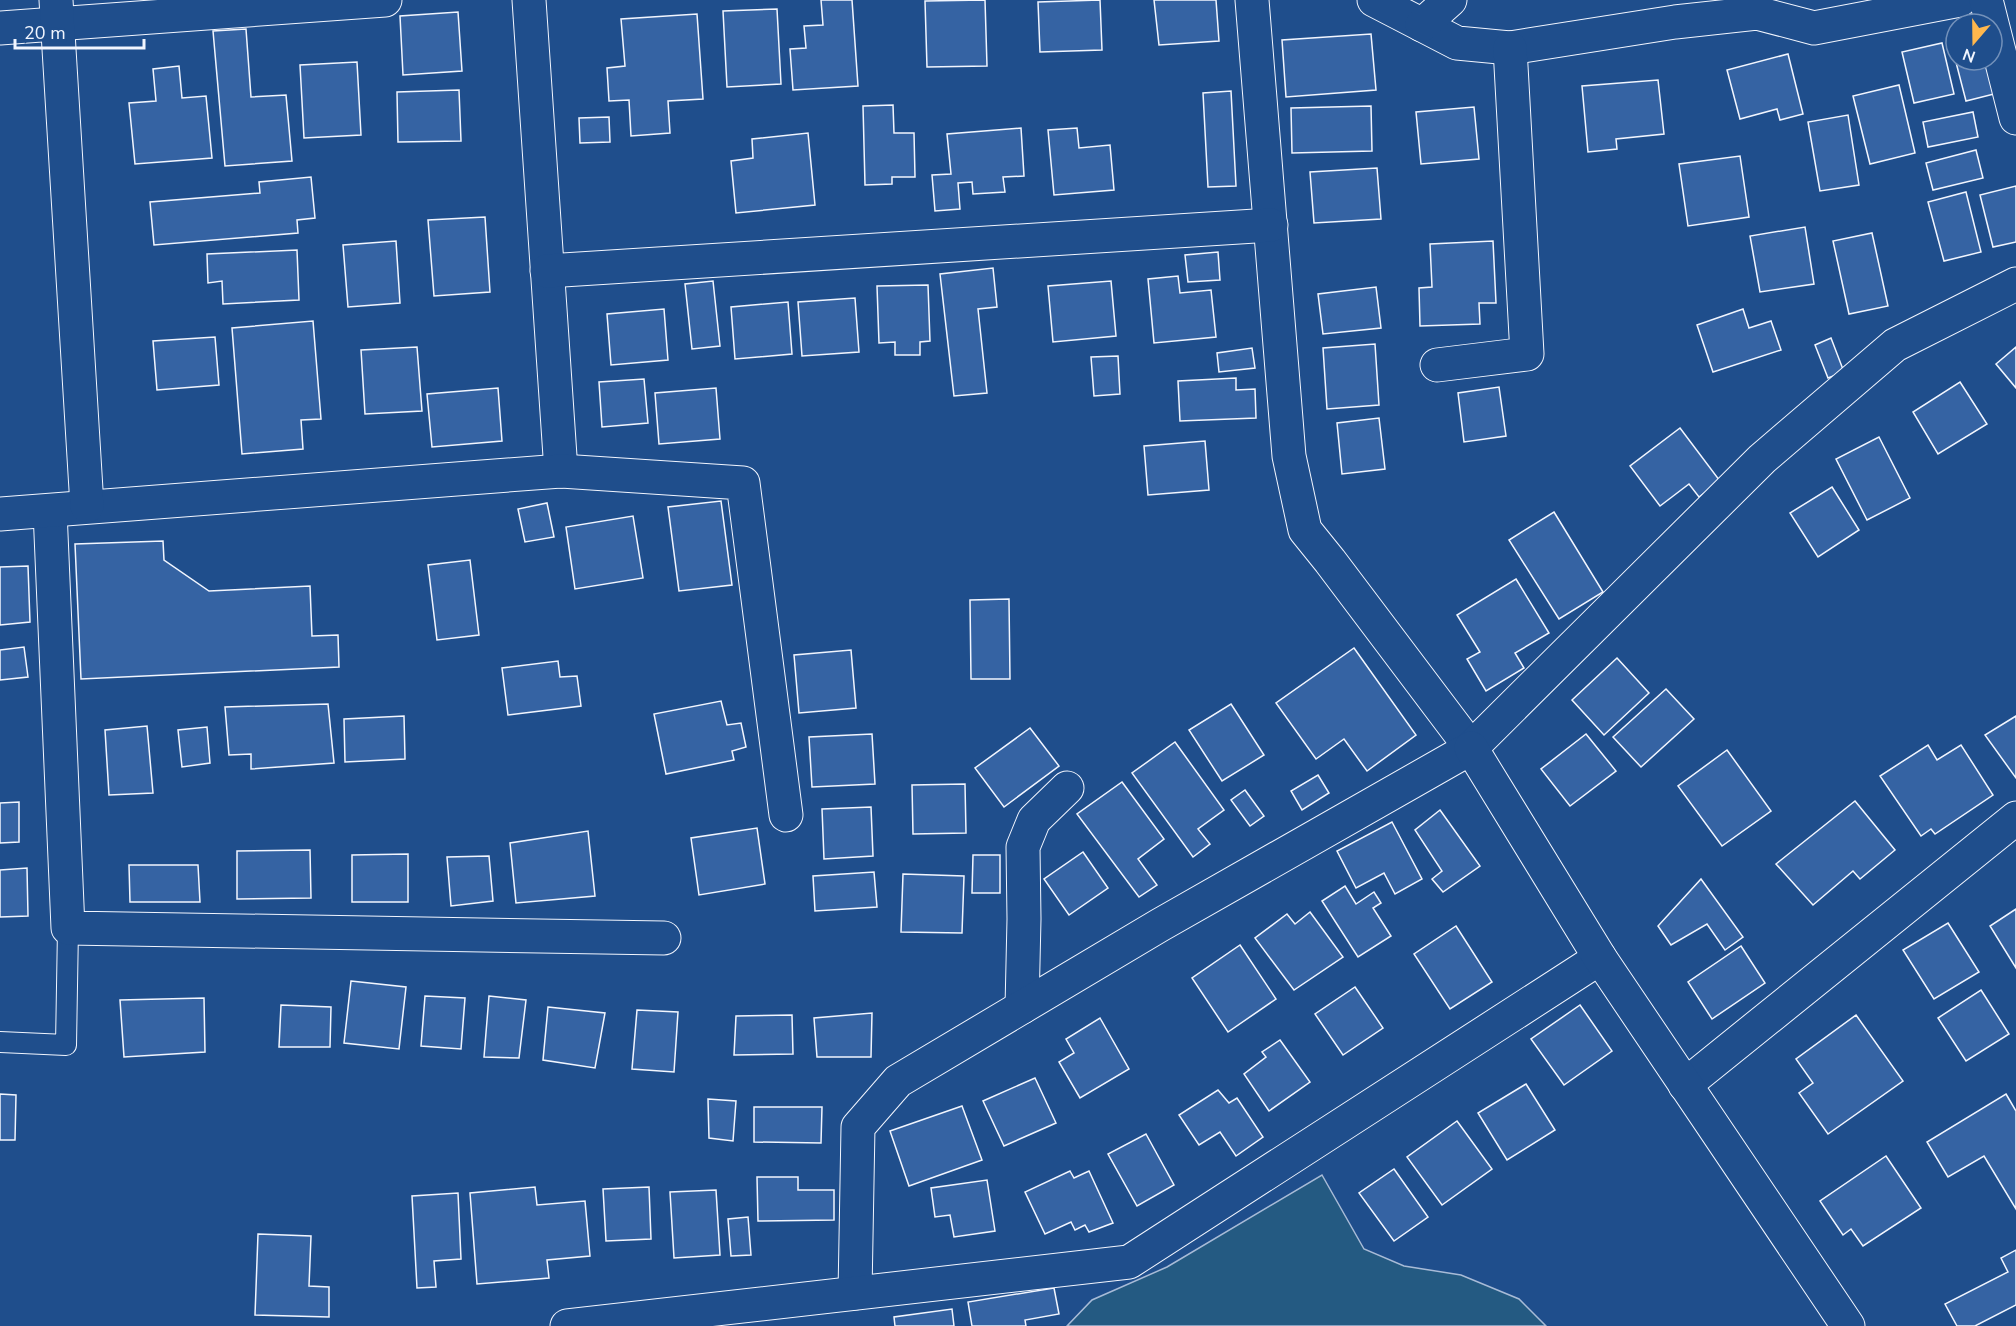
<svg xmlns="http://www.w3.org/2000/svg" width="2016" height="1326" font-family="'Nunito Sans',sans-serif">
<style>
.green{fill:#245a82;stroke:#a8bbd7;stroke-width:1.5}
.building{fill:#3563a3;stroke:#f2f6ff;stroke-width:1.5}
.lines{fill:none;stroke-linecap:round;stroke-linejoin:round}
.lane-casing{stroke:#f2f6ff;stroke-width:22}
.street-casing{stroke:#f2f6ff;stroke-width:35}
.secondary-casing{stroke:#f2f6ff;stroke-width:35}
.lane{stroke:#1f4e8c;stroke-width:20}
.street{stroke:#1f4e8c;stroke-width:33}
.secondary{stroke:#1f4e8c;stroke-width:33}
</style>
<rect width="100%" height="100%" fill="#1f4e8c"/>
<polygon class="green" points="1322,1175 1364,1249 1404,1266 1461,1275 1519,1299 1546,1326 1067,1326 1092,1300 1167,1267"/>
<g class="building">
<polygon points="821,0 852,0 858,86 793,90 790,49 806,48 804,26 823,25"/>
<polygon points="985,0 987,66 927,67 925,1"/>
<polygon points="1100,0 1102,50 1040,52 1038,2"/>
<polygon points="1154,0 1216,0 1219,41 1159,45"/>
<polygon points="777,9 781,84 727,87 723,11"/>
<polygon points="458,12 462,71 403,75 400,16"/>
<polygon points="697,14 703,99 668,101 670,133 631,136 629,100 609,101 607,68 625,66 621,19"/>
<polygon points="246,29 251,97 286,95 292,161 225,166 213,31"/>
<polygon points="1371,34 1376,90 1286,97 1282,40"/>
<polygon points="1956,41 1956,60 1990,60 1998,93 1966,101 1951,43"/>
<polygon points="1942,43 1954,94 1914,103 1902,52"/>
<polygon points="1788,54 1803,114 1780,120 1777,109 1740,119 1727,70"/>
<polygon points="357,62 361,135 304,138 300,65"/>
<polygon points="179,66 182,98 206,96 212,158 135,164 129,103 156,101 153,69"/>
<polygon points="1658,80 1664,134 1616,139 1617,149 1588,152 1582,86"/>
<polygon points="1899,85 1915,153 1870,164 1853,96"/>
<polygon points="459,90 461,141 398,142 397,92"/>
<polygon points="1231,91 1236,186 1208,187 1203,93"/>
<polygon points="893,105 894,133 914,133 915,177 892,177 892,184 865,185 863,106"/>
<polygon points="1371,106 1372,151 1292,153 1291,108"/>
<polygon points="1474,107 1479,159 1421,164 1416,112"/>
<polygon points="1973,112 1978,137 1928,147 1923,122"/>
<polygon points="1848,115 1859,185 1820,191 1808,122"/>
<polygon points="609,117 610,142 580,143 579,118"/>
<polygon points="1021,128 1024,176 1003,177 1005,192 973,194 972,182 958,183 960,209 935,211 932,175 951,174 947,134"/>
<polygon points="1077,128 1079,148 1110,145 1114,190 1054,195 1048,130"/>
<polygon points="808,133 815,205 736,213 731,161 753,158 752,139"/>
<polygon points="1976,150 1983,178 1933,190 1926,163"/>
<polygon points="1740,156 1749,217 1688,226 1679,164"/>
<polygon points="1377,168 1381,219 1314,223 1310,172"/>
<polygon points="311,177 315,218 297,220 298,233 154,245 150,202 260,193 259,182"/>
<polygon points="2016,186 2016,242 1993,247 1980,195"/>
<polygon points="1966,192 1981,252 1944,261 1928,202"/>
<polygon points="485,217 490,292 434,296 428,220"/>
<polygon points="1805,227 1814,284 1760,292 1750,236"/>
<polygon points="1872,233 1888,306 1849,314 1833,241"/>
<polygon points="396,241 400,303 348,307 343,245"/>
<polygon points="1493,241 1496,303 1479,303 1480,324 1420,326 1419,288 1432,287 1430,244"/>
<polygon points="297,250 299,300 223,304 222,281 208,283 207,254"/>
<polygon points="1218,252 1220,280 1188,282 1185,255"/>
<polygon points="993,268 997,307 978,309 987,393 954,396 940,274"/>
<polygon points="1178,276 1180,293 1211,290 1216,337 1154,343 1148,279"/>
<polygon points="713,281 720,346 692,349 685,284"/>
<polygon points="1111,281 1116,336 1053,342 1048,286"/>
<polygon points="928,285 930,341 920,342 920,355 895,355 895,342 879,343 877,286"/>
<polygon points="1376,287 1381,328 1323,334 1318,294"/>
<polygon points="855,298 859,352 802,356 798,302"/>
<polygon points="788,302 792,354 735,359 731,307"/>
<polygon points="664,309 668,360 611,365 607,314"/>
<polygon points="1743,309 1749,328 1771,321 1781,350 1713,372 1697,325"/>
<polygon points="313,321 321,419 301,420 303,449 242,454 232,328"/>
<polygon points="215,337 219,385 157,390 153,341"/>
<polygon points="1831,338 1844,372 1828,378 1815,345"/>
<polygon points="1375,344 1379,405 1327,409 1323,348"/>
<polygon points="417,347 422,411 365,414 361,350"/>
<polygon points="2016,347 2016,388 1996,364"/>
<polygon points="1252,348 1255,368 1219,372 1217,353"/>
<polygon points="1118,356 1120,394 1094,396 1091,357"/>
<polygon points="1236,378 1236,390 1255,389 1256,418 1180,421 1178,381"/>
<polygon points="644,379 648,423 602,427 599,382"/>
<polygon points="1960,382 1987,424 1938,454 1913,412"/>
<polygon points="1499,387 1506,436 1464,442 1458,393"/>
<polygon points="498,388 502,441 432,447 427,394"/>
<polygon points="716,388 720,439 659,444 655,393"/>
<polygon points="1379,418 1385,469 1342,474 1337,423"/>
<polygon points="1680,428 1720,481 1699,497 1689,484 1660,506 1630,466"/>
<polygon points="1879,437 1910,498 1867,520 1836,459"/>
<polygon points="1205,441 1209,490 1148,495 1144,446"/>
<polygon points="1832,487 1859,530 1818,557 1790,513"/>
<polygon points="721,501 732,585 679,591 668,507"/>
<polygon points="547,503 554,537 525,542 518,509"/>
<polygon points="1554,512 1603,592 1559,619 1509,540"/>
<polygon points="633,516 643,578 575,589 566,527"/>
<polygon points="163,541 164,560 209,591 310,586 312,636 338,635 339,667 81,679 75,544"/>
<polygon points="470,560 479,635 437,640 428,565"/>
<polygon points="28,566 30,622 0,625 0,567"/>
<polygon points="1516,579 1549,633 1515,653 1524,668 1486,691 1467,659 1480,652 1457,615"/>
<polygon points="1009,599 1010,679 971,679 970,600"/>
<polygon points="24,647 28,677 0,680 0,650"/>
<polygon points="1354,648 1416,735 1367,771 1344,739 1316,759 1276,703"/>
<polygon points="851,650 856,708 799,713 794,655"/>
<polygon points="1617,658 1649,693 1604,735 1572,700"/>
<polygon points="558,661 560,677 577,676 581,706 508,715 502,668"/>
<polygon points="1666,689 1694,719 1641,767 1613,737"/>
<polygon points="721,701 727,725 741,723 746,747 732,751 734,760 666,774 654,714"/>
<polygon points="328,704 334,763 251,769 251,754 229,755 225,707"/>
<polygon points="1231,704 1264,755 1222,781 1189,730"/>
<polygon points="404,716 405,759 345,762 344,719"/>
<polygon points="2016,716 2016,778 1985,735"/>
<polygon points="147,726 153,793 109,795 105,730"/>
<polygon points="207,727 210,763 182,767 178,730"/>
<polygon points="1030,728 1059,766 1004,807 975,768"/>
<polygon points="872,734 875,784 812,787 809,737"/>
<polygon points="1586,734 1616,771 1570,806 1541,769"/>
<polygon points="1175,742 1224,810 1198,829 1210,844 1193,857 1132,773"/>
<polygon points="1928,745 1937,760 1961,745 1993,795 1935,834 1931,829 1921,836 1880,776"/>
<polygon points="1727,750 1771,811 1722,846 1678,786"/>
<polygon points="1318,775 1329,793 1302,810 1291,791"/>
<polygon points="1122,782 1164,839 1138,859 1157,885 1139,897 1077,814"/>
<polygon points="965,784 966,833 913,834 912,785"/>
<polygon points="1245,790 1264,816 1250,826 1231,800"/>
<polygon points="1855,801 1895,850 1860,879 1853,871 1813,905 1776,864"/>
<polygon points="19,802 19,842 0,843 0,803"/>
<polygon points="871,807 873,856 824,859 822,809"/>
<polygon points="1440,810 1480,866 1443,892 1432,879 1442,871 1415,830"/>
<polygon points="1392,822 1422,879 1395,894 1384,873 1356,888 1337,851"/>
<polygon points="757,828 765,884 699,895 691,838"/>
<polygon points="588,831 595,896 516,903 510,843"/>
<polygon points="310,850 311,898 237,899 237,851"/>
<polygon points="1083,852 1108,888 1069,915 1044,879"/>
<polygon points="408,854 408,902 352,902 352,855"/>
<polygon points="973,855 1000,855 1000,893 972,893"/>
<polygon points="489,856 493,901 451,906 447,857"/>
<polygon points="129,865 198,865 200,902 130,902"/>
<polygon points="27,868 28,916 0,917 0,870"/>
<polygon points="874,872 877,907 815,911 813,876"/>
<polygon points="903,874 964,876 962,933 901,932"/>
<polygon points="1701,879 1743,937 1725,950 1707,924 1671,945 1658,926"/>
<polygon points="1345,886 1356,904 1374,892 1381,903 1373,908 1391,936 1358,957 1322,901"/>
<polygon points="2016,909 2016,968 1990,926"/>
<polygon points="1310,912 1343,957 1294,990 1255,938 1287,914 1295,924"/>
<polygon points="1948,923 1979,972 1934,999 1903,950"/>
<polygon points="1456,926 1492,982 1450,1009 1414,954"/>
<polygon points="1240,945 1276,999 1228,1032 1192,978"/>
<polygon points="1741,946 1765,983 1712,1019 1688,982"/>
<polygon points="351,981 406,987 399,1049 344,1043"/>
<polygon points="1355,987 1383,1028 1343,1055 1315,1014"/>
<polygon points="1981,990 2009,1034 1966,1061 1938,1018"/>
<polygon points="425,996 465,998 461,1049 421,1046"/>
<polygon points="489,996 526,1000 519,1058 484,1057"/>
<polygon points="204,998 205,1052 124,1057 120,1000"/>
<polygon points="281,1005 331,1007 330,1047 279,1047"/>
<polygon points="1580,1005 1612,1051 1564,1085 1531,1039"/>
<polygon points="548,1007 605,1013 595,1068 543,1060"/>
<polygon points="637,1010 678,1012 674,1072 632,1069"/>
<polygon points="872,1013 871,1057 817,1057 814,1018"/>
<polygon points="792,1015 793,1054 734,1055 736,1016"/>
<polygon points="1856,1015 1903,1081 1828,1134 1799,1093 1813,1083 1796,1059"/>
<polygon points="1100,1018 1129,1069 1080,1098 1059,1062 1074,1053 1066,1039"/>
<polygon points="1280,1040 1310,1082 1269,1111 1244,1074 1266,1057 1262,1052"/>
<polygon points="1035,1078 1056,1123 1004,1146 983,1101"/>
<polygon points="1526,1084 1555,1130 1507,1160 1478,1113"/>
<polygon points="1218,1090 1229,1103 1237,1098 1263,1137 1236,1156 1220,1132 1199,1145 1179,1115"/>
<polygon points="0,1094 16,1095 15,1140 0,1140"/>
<polygon points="2006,1094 2016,1111 2016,1209 1984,1156 1948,1177 1927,1142"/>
<polygon points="708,1099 736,1101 733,1141 709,1138"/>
<polygon points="962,1106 982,1160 909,1186 890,1131"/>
<polygon points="754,1107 822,1107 821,1143 754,1142"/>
<polygon points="1457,1121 1492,1169 1442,1205 1407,1157"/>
<polygon points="1146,1134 1174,1185 1137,1206 1108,1154"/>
<polygon points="1886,1156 1921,1208 1863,1246 1851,1229 1843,1235 1820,1201"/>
<polygon points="1394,1169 1428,1217 1394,1241 1359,1193"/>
<polygon points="1070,1171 1074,1178 1089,1171 1113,1223 1089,1232 1085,1225 1075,1230 1071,1222 1045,1234 1025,1192"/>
<polygon points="757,1177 798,1177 798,1190 834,1190 834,1220 758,1221"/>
<polygon points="987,1180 995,1231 954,1237 950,1215 935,1217 931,1188"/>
<polygon points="535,1187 537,1205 585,1201 590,1256 547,1260 549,1278 477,1284 470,1193"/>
<polygon points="649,1187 651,1239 606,1241 603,1189"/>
<polygon points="716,1190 720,1255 674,1258 670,1192"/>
<polygon points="458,1193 461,1259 434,1261 436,1287 417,1288 412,1196"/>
<polygon points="748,1217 751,1255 731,1256 728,1219"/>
<polygon points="258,1234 311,1236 309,1286 329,1287 329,1317 255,1315"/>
<polygon points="2016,1250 2016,1305 1975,1326 1957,1326 1945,1304 2008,1272 2001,1258"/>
<polygon points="1054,1288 1059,1314 1025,1320 1026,1326 972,1326 968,1302"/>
<polygon points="952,1309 954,1326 895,1326 894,1317"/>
</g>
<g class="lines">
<g class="lane-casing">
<polyline id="lane" points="0,1042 66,1045 68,928"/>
</g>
<g class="street-casing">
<g id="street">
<polyline points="529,0 561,471"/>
<polyline points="1252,0 1289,456 1305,530 1330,561 1471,748"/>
<polyline points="1374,0 1457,43 1510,48 1675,22 1757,13 1814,28 1960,0"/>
<polyline points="1986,0 2016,118"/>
<polyline points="1422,25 1450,0"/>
<polyline points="0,28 385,0"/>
<polyline points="547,271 1271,225"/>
<polyline points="1437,365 1527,354 1510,48"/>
<polyline points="50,511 68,928 664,938"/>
<polyline points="0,514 561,471 743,483 786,815"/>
<polyline points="1022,1007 1024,919 1023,847 1034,820 1067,788"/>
<polyline points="1685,1085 2016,818"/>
<polyline points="855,1293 858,1127 898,1081 1160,925 1471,748 1762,459 1895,345 2016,284"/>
<polyline points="567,1326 1129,1262 1600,958"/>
</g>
</g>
<g class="secondary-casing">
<g id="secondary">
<polyline points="56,0 87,506"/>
<polyline points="1471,748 1600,958 1848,1326"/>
</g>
</g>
<use href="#lane" class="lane"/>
<use href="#street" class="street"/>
<use href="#secondary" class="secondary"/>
</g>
<g transform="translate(1974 42) rotate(200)"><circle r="28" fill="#1f4e8c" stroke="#7391ba" stroke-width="1.5"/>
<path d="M0-4.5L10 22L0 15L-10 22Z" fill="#ffb74d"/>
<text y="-9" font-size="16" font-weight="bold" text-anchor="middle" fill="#f2f6ff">N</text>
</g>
<path d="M15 39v9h129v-9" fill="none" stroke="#f2f6ff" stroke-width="3"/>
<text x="24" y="39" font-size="18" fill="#f2f6ff" stroke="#1f4e8c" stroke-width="4.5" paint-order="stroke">20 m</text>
</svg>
